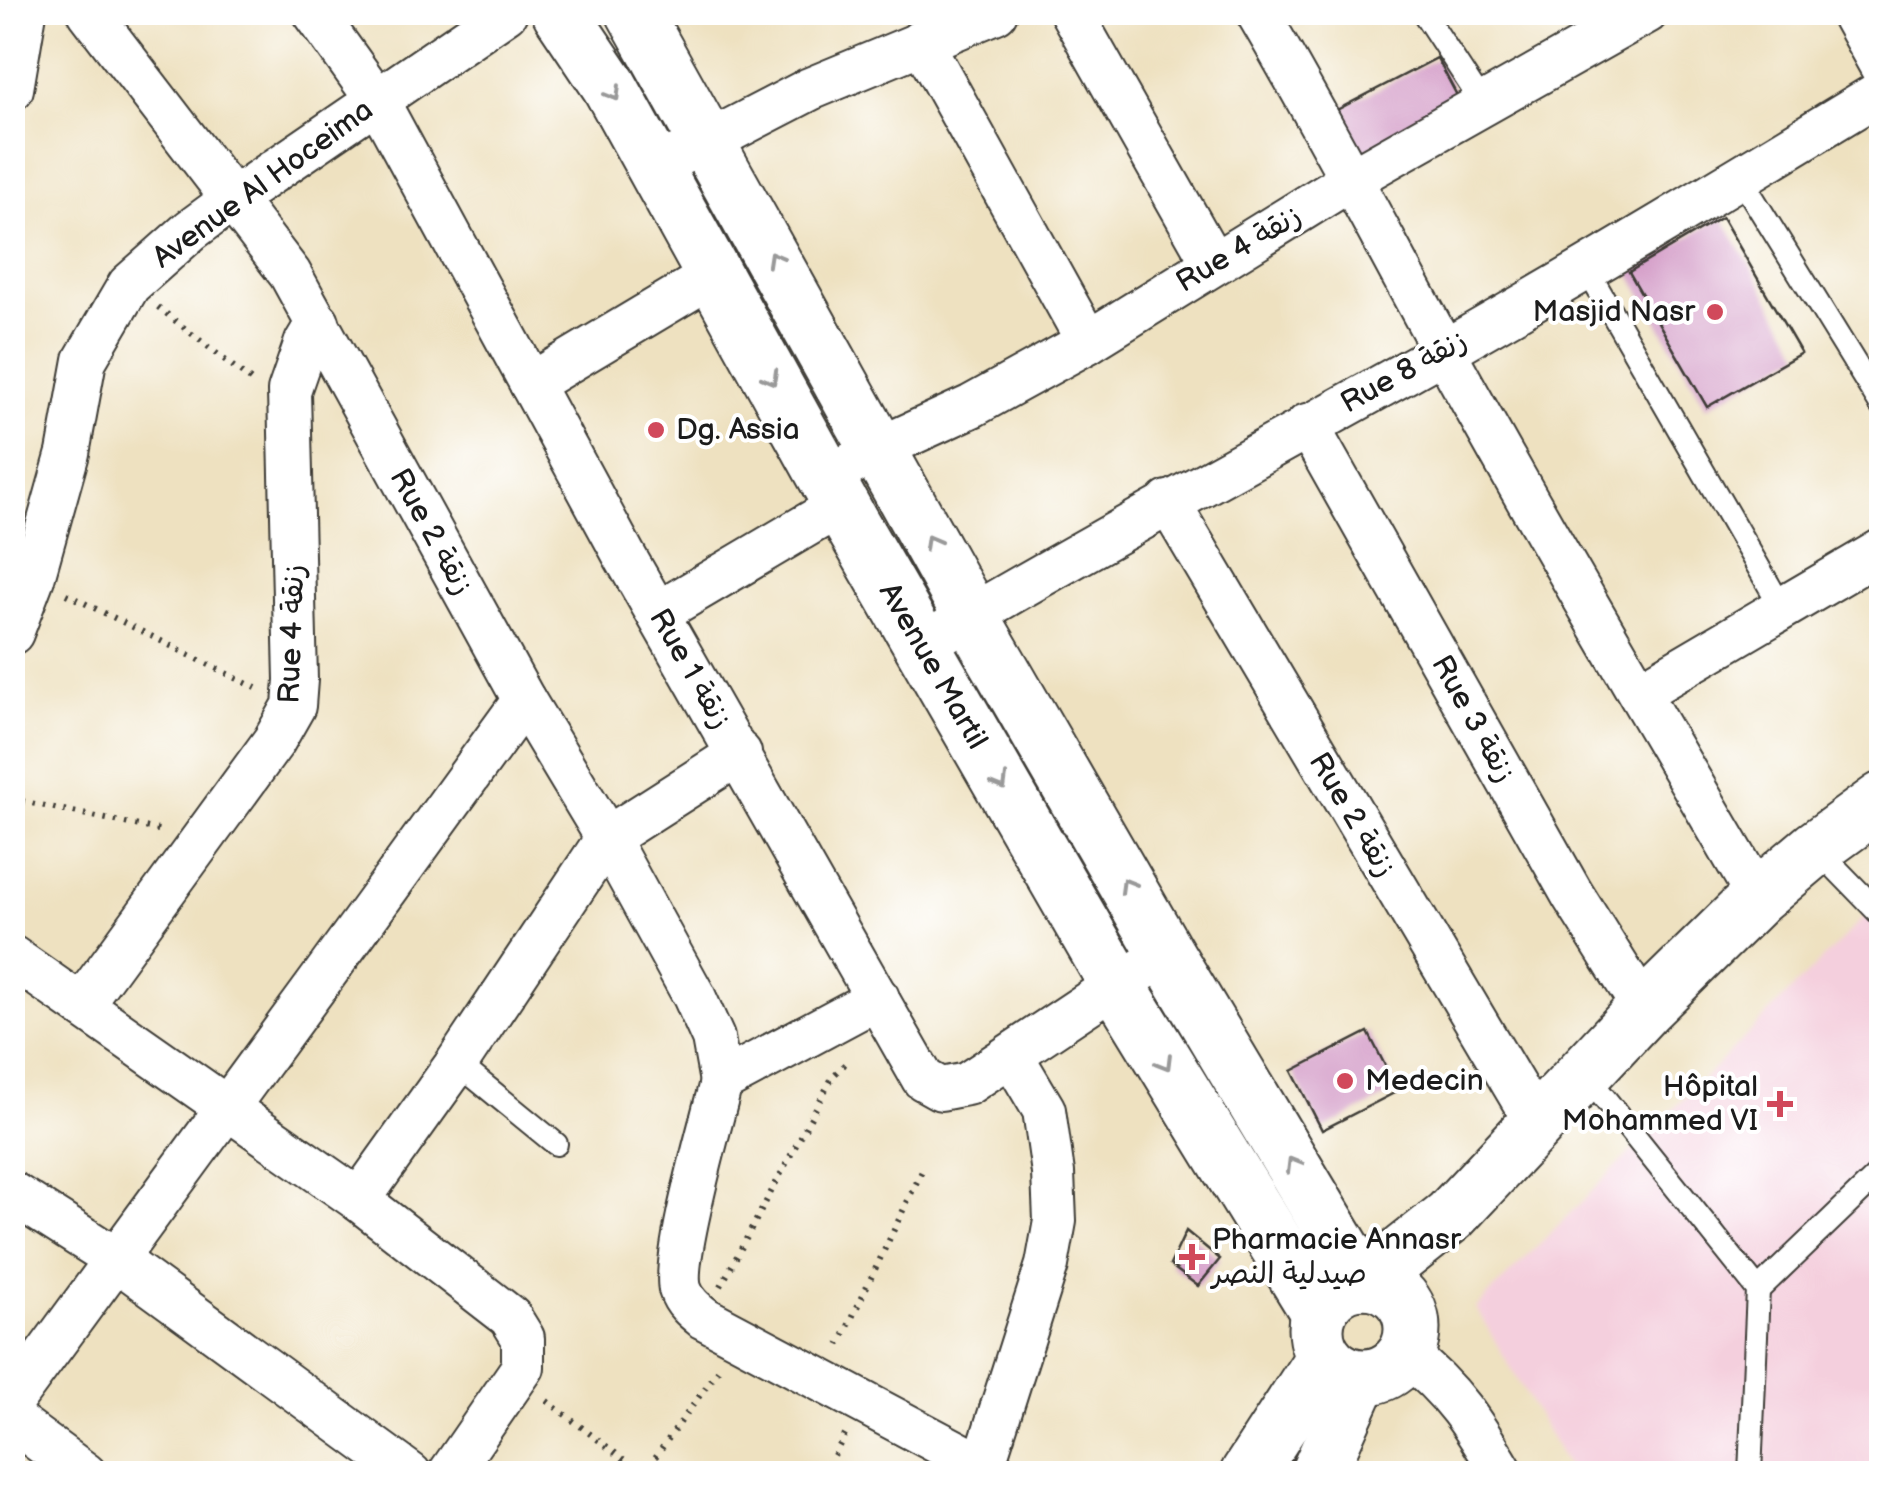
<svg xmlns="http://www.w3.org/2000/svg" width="1894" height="1486" font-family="'Balsamiq Sans','Playpen Sans Arabic',sans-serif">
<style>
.built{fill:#f4cfdd}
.building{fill:#d49dc8}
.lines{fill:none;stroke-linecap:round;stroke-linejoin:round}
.lane-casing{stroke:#3c3a35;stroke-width:26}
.street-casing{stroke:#3c3a35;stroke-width:46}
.secondary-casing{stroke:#3c3a35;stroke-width:59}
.path{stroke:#3c3a35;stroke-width:6;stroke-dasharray:2.5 8;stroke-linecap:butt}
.lane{stroke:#fff;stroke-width:22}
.street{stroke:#fff;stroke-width:42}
.secondary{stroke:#fff;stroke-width:55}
.oneway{stroke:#999}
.poi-dot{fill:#d1495b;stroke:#fff;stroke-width:4}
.labels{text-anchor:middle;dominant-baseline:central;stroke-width:8;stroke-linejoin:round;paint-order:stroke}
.street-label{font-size:30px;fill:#1c1c1c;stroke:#fff}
.poi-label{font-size:30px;fill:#1c1c1c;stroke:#fff;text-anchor:start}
</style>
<rect width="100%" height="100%" fill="#fff"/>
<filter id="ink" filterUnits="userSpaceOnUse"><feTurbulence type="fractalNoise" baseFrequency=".01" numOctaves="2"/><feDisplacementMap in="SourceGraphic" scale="20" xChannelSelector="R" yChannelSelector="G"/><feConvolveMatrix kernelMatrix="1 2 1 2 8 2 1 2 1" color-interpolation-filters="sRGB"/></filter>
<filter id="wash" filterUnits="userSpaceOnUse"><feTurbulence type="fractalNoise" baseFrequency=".0048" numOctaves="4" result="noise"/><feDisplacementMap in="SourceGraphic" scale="40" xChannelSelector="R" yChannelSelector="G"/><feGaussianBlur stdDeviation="2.25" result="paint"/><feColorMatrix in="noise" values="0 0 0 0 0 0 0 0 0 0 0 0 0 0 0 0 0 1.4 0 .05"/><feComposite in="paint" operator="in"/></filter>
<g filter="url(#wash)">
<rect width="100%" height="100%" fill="#eee1c0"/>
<polygon class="built" points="1881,900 1881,1473 1571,1473 1476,1308"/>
<g id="blocks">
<g class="building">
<polygon points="1437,58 1461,103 1355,158 1331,113"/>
<polygon points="1722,217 1801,353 1707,407 1629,272"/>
<polygon points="1368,1032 1398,1091 1322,1130 1292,1071"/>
<polygon points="1186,1231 1220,1259 1198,1286 1170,1265"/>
</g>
</g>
</g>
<g filter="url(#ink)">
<use href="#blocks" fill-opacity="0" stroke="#3c3a35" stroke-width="2.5"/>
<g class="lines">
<g class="lane-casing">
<g id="lane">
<polyline points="1423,12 1483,104"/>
<polyline points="1740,177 1882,407"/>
<polyline points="1586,268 1782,608"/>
<polyline points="1816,848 1882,916"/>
<polyline points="457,1063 556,1144"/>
<polyline points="1585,1074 1758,1290 1750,1474"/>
<polyline points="1758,1290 1882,1171"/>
</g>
</g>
<g class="street-casing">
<g id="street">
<polyline points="89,12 290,274 524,700 607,838 694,996 713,1038 721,1082"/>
<polyline points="314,12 377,100 624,555 923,1079 941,1089 967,1084 1117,984 1167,955"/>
<polyline points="1071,12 1213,263"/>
<path d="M1257,12C1323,124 1382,238 1444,351C1545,535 1653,716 1758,897"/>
<polyline points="1851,12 1882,68"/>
<polyline points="921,41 1088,342"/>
<polyline points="12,89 25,12"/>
<polyline points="655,165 708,142 810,89 996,12"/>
<polyline points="531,384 715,274"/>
<polyline points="1307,425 1572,894 1644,1009"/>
<polyline points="826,478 880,448 972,406 1088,342 1353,178 1647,12"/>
<polyline points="1168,502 1538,1126"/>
<polyline points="658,613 841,505"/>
<polyline points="12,633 33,578 68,453 85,360 129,285 191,230 233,199 506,12"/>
<path d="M922,645C1093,543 1270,449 1444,351C1592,267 1737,179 1882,91"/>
<polyline points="1640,692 1882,550"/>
<polyline points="12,957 359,1200 510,1317 523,1338 523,1367 449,1474"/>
<path d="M878,998L721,1082C712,1121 672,1257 680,1289C684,1302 694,1310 704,1318L998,1474"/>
<polyline points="81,1005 274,741 294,706 296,680 289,391 306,342 318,322"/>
<polyline points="12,1193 116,1259 410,1474"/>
<polyline points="359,1200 457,1063 607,838 740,753"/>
<path d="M1406,1354C1453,1391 1473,1423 1503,1474"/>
<path d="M12,1401C183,1167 355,935 524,700"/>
<polyline points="12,1420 85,1474"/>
<polyline points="983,1466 1047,1265 1055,1221 1053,1173 1044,1110 1012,1056"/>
</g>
</g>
<g class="secondary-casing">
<g id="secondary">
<polyline points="560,12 609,85 850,521 1117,984 1318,1312"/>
<polyline points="634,12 971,616 1167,955 1362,1281"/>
<circle cx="1364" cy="1329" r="48"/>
<polyline points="1368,1281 1450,1216 1644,1009 1758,897 1816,848 1882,800"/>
<polyline points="1248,1474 1324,1357"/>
<polyline points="1318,1474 1361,1378"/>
</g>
</g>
<g class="path">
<polyline points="158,307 254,383"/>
<polyline points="66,594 256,688"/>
<polyline points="12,799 163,831"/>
<polyline points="721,1286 833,1076 847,1062"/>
<polyline points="839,1345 922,1171"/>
<polyline points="547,1401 643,1474"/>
<polyline points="643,1474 719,1369"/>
<polyline points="824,1474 845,1435"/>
</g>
<use href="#lane" class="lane"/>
<use href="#street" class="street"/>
<use href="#secondary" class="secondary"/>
</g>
<defs><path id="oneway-chevron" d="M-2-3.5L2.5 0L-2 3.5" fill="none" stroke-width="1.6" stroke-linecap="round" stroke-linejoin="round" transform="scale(2.5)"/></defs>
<g class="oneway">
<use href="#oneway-chevron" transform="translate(614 94) rotate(59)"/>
<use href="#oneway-chevron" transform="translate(774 258) rotate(-119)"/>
<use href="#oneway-chevron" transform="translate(771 378) rotate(61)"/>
<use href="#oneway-chevron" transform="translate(931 542) rotate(-119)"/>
<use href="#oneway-chevron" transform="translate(1001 783) rotate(60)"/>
<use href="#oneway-chevron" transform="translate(1127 885) rotate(-120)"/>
<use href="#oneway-chevron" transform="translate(1165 1063) rotate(59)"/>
<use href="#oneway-chevron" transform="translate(1293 1164) rotate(-121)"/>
</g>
</g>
<g class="poi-dot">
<circle cx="1715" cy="312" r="10"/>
<circle cx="656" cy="430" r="10"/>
<circle cx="1345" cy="1081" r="10"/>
<path d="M1775 1089h10v10h10v10h-10v10h-10v-10h-10v-10h10z"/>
<path d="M1187 1242h10v10h10v10h-10v10h-10v-10h-10v-10h10z"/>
</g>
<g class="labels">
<g class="street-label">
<text transform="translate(263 184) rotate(-36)">Avenue Al Hoceima</text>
<text transform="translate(1239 249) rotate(-31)">Rue 4 زنقة</text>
<text transform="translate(1404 372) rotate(-29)">Rue 8 زنقة</text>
<text transform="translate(431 532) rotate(61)">Rue 2 زنقة</text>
<text transform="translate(292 634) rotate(-88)">Rue 4 زنقة</text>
<text transform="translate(933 666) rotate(60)">Avenue Martil</text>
<text transform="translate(690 669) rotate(60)">Rue 1 زنقة</text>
<text transform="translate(1473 719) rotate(61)">Rue 3 زنقة</text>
<text transform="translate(1352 815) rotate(59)">Rue 2 زنقة</text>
</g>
<g class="poi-label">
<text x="1695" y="312" text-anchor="end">Masjid Nasr</text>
<text x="676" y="430">Dg. Assia</text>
<text x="1365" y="1081">Medecin</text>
<text x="1758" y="1087" text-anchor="end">Hôpital<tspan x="1758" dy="34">Mohammed VI</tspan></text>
<text x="1212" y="1240">Pharmacie Annasr<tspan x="1212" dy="34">صيدلية النصر</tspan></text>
</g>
</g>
<rect width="1894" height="1486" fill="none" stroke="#fff" stroke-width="50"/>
</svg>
